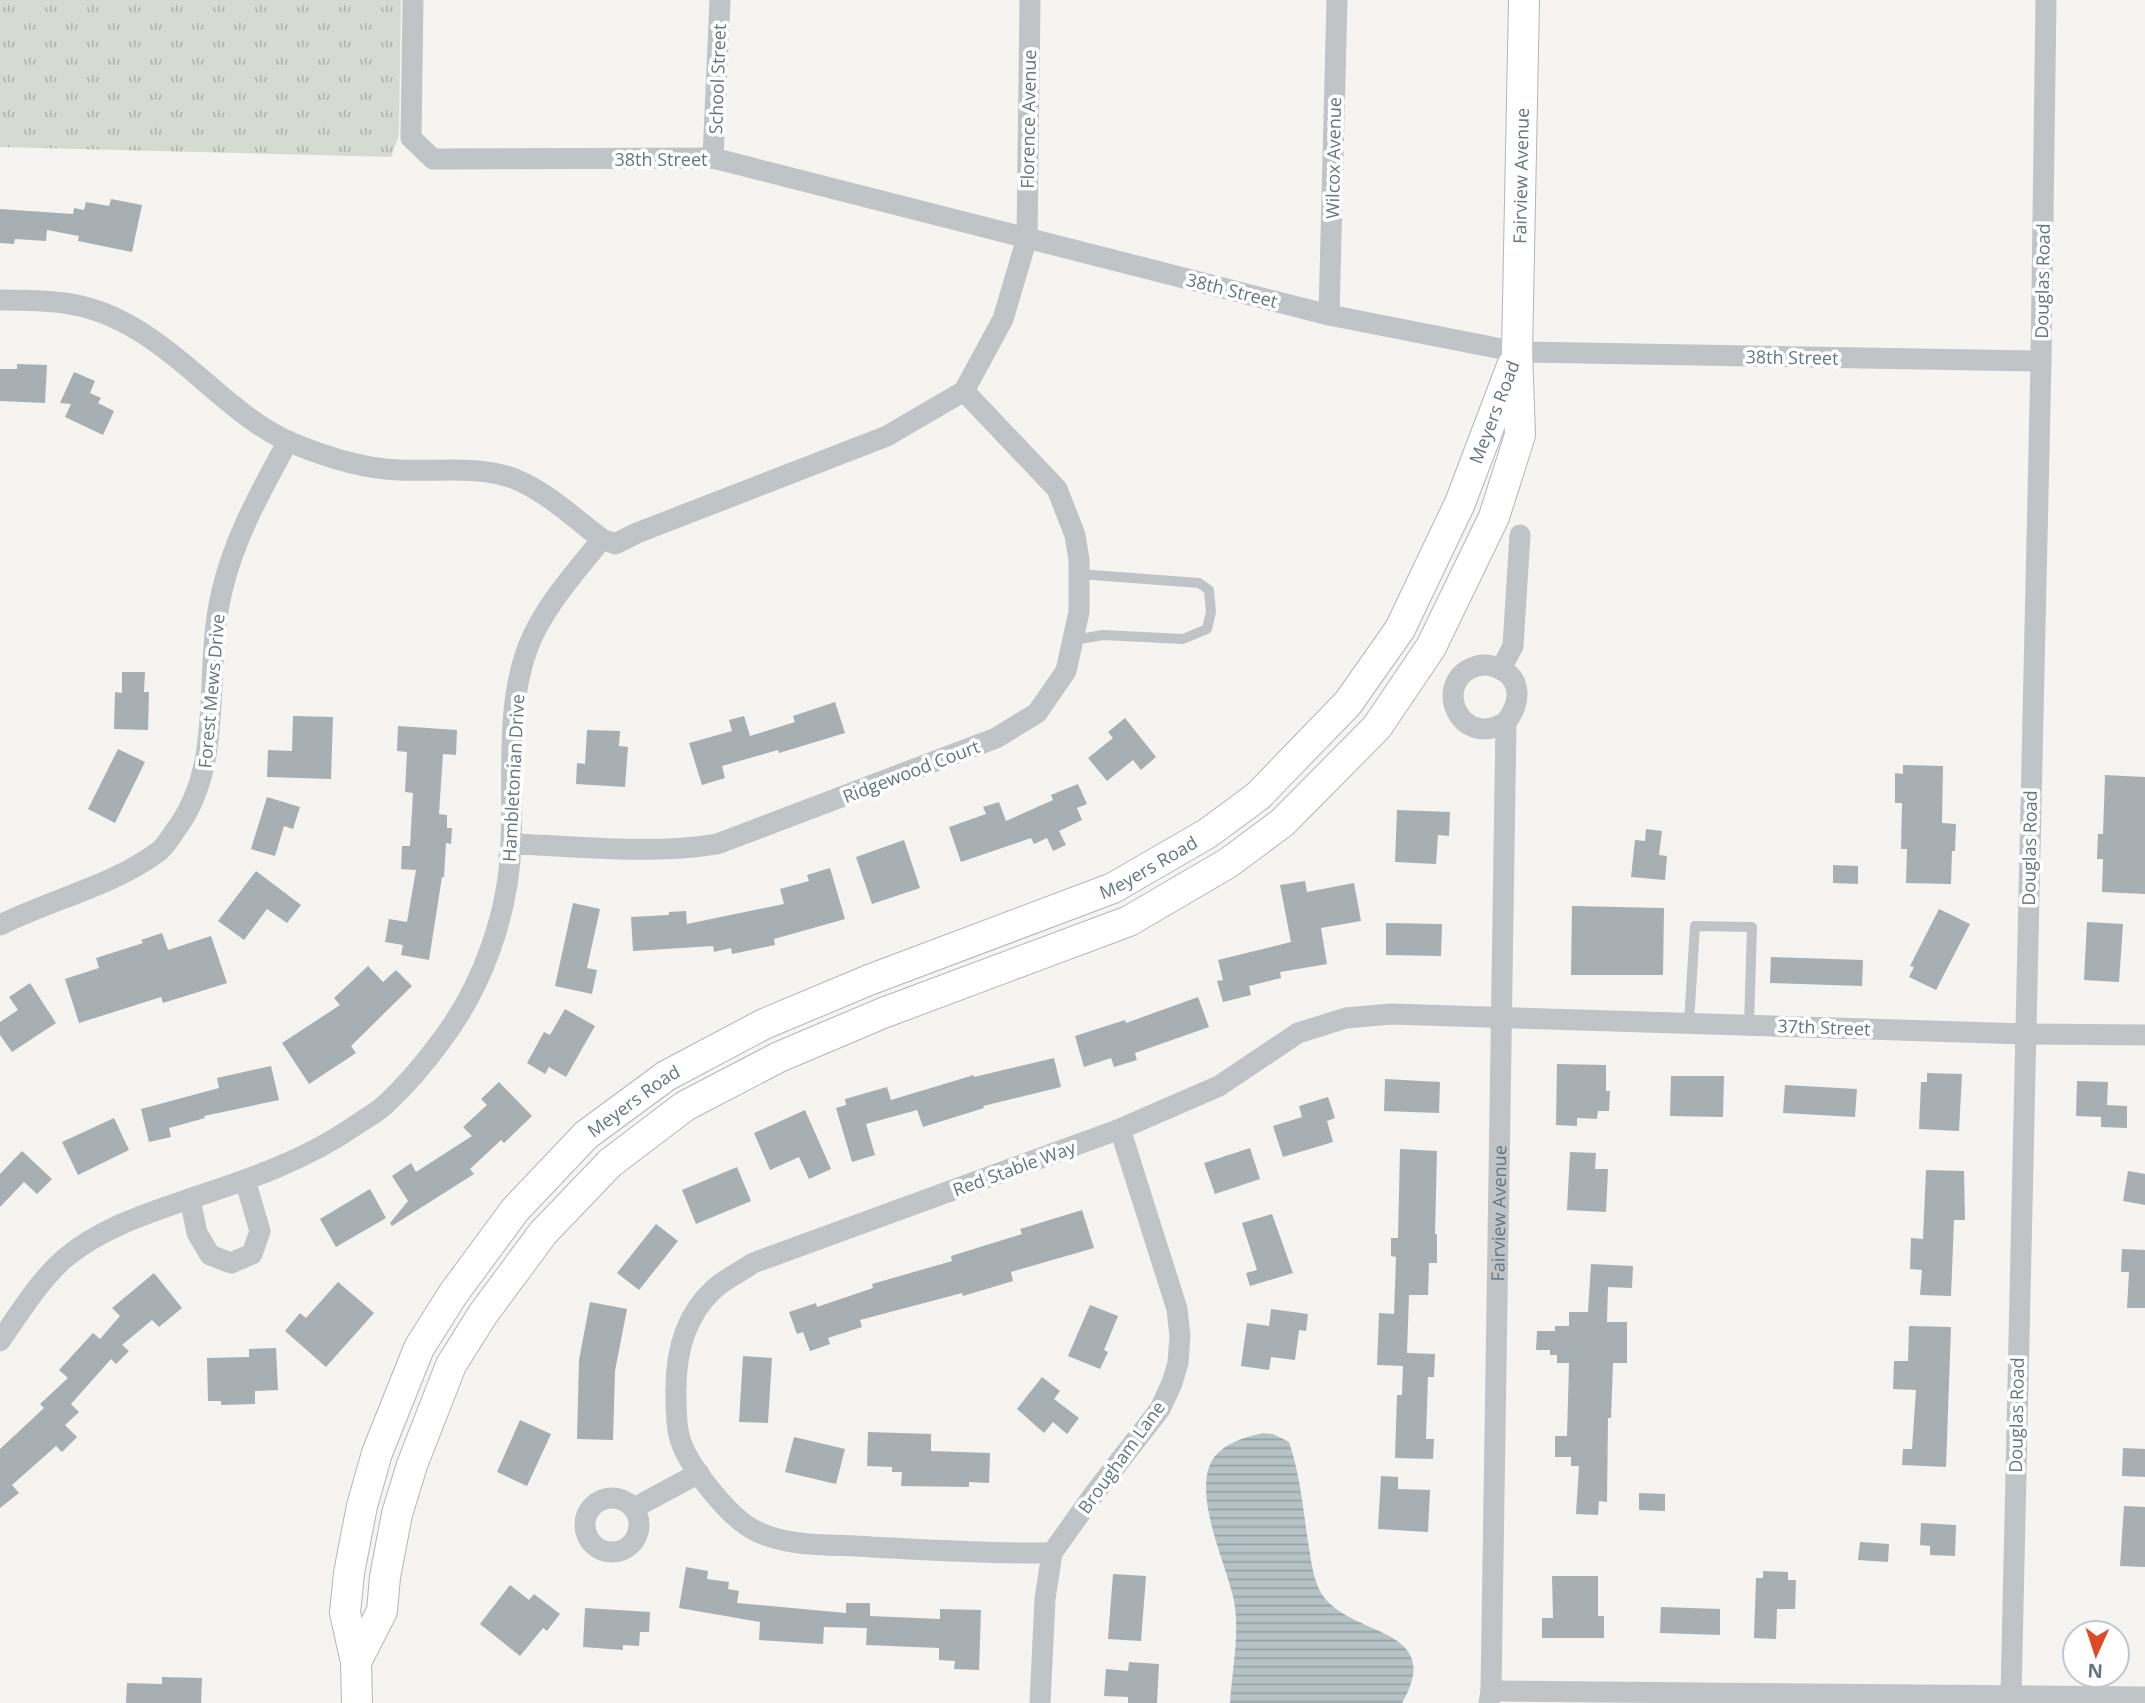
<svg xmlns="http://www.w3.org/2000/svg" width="2145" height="1703" font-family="'Open Sans',sans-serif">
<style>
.grass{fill:url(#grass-tufts)}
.water{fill:url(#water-rules)}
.building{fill:#a7afb3}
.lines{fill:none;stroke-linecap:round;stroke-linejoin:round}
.secondary-casing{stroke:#b0b6ba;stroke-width:32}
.lane{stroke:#c0c4c7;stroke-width:10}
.street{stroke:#c0c4c7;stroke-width:21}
.secondary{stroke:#fff;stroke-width:30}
.labels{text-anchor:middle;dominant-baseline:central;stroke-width:7;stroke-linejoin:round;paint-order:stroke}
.street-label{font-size:18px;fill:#647681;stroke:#fff}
</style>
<defs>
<pattern id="grass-tufts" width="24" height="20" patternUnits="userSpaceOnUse" patternTransform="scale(1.75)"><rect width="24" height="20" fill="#d6dbd2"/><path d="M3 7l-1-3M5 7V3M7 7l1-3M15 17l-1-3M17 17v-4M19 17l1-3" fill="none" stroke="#b1b6b0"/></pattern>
<pattern id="water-rules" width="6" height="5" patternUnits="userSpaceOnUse" patternTransform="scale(1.75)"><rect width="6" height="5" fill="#b6c3c6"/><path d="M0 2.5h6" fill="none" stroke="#98a3a6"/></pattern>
</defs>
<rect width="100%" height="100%" fill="#f5f4f1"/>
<polygon class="grass" points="0,0 401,0 399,135 391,157 0,147"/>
<path class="water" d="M1263,1433L1273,1434L1289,1442C1300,1474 1303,1508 1308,1542C1311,1558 1312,1574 1319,1589C1343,1639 1448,1623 1402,1703H1230C1232,1670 1240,1634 1234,1601C1227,1565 1189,1489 1215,1456C1227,1442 1246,1437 1263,1433Z"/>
<g class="building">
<polygon points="111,199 142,205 132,252 78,241 79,236 47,230 46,241 15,239 14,244 0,243 0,209 73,214 74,208 84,210 86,202 109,206"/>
<polygon points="17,364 47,365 45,403 0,401 0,369 17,369"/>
<polygon points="74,372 95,381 90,393 101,398 98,403 114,411 103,435 65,417 71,404 60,403"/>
<polygon points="122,672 145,672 144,692 149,692 148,730 114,729 115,692 122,693"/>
<polygon points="835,702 845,733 779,753 778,750 722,766 725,778 702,785 689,743 732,731 729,720 744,716 750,736 795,722 793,716"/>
<polygon points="293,716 333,717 331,779 267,777 268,750 292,751"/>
<polygon points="1125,718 1156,757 1141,770 1133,760 1107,781 1088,758 1113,738 1108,732"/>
<polygon points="398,726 457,730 456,755 443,754 439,814 447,815 447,828 452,828 451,844 446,843 444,877 442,877 429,960 401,955 403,945 385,942 389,919 407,922 416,870 401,869 402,846 410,846 413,793 405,792 407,752 397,751"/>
<polygon points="587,730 620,731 619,746 628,747 625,787 576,784 577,763 585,764"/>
<polygon points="118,749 145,762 115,823 88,809"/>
<polygon points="1903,765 1943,766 1942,823 1956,824 1955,851 1952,851 1951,884 1906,883 1907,849 1901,849 1902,803 1895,803 1895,773 1903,774"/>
<polygon points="2105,775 2145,777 2145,894 2102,892 2103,859 2097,859 2098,834 2103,834"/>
<polygon points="1078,784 1087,804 1077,808 1082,820 1059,831 1066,845 1053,851 1047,838 1034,844 1031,838 961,862 949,827 986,814 983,807 999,802 1006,821 1053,800 1051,795"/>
<polygon points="267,797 300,807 293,829 284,826 275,856 251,849"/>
<polygon points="1397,810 1450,812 1449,836 1438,835 1436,864 1395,862"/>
<polygon points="1646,829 1662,831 1659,855 1667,856 1665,880 1631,877 1635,840 1645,841"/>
<polygon points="904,840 920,888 872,904 856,857"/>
<polygon points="1833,865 1858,866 1858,884 1833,883"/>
<polygon points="830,868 845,919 774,939 775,945 732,954 731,948 714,952 713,946 633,951 631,917 669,915 669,912 686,911 687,924 784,904 780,889 809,881 807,875"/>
<polygon points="256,871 301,905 287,923 267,909 244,940 218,921"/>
<polygon points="1305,881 1307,892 1354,883 1361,921 1321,928 1327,964 1280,972 1281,978 1249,986 1251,995 1223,1002 1217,981 1223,980 1218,960 1291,942 1280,885"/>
<polygon points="573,903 600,909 587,968 597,970 592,994 555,986"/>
<polygon points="1572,906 1664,908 1663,975 1571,975"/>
<polygon points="1939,909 1970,924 1936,990 1909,977 1914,967 1910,966"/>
<polygon points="2087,922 2123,924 2119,982 2084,980"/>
<polygon points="1386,923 1442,924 1441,956 1386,955"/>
<polygon points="162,933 168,950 211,936 227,983 163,1003 161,997 79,1023 65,979 99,968 96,958 143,943 141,940"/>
<polygon points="1771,957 1863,960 1862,986 1770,983"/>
<polygon points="368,966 383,982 396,970 412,986 351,1046 356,1053 309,1084 282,1043 340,1005 334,998"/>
<polygon points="30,983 56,1023 12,1052 0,1035 0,1022 18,1010 9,997"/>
<polygon points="1198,997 1209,1027 1135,1053 1137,1060 1114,1067 1111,1058 1084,1067 1075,1036 1125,1020 1126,1023"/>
<polygon points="565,1009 595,1026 566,1077 549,1067 545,1074 527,1063 544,1032 550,1035"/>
<polygon points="1054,1058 1061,1087 983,1106 984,1108 923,1127 917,1110 866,1124 875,1155 852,1162 836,1108 846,1105 845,1099 887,1087 891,1100 974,1075 974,1077"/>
<polygon points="1557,1064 1606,1065 1606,1091 1610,1091 1609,1111 1598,1111 1597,1119 1577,1118 1577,1126 1556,1125"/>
<polygon points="271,1066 279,1100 204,1116 205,1118 169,1128 171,1137 149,1142 141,1109 219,1088 217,1078"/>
<polygon points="1927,1073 1962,1074 1959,1131 1919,1129 1921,1082 1927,1082"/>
<polygon points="1671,1076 1724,1076 1723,1117 1670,1116"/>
<polygon points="1385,1079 1440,1082 1439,1113 1384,1111"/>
<polygon points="2077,1081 2108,1082 2107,1105 2127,1106 2127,1128 2101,1127 2101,1117 2076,1116"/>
<polygon points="499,1082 532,1116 504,1143 501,1140 470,1169 474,1174 392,1226 390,1223 408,1201 392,1176 411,1163 416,1172 472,1136 463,1127 487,1105 481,1099"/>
<polygon points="1785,1085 1857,1089 1855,1117 1783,1113"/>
<polygon points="1328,1097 1335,1118 1327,1121 1333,1142 1283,1157 1273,1126 1302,1117 1299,1106"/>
<polygon points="805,1110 831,1169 809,1179 799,1157 770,1170 754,1133"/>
<polygon points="114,1118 129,1150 78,1175 62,1142"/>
<polygon points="1250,1148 1260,1179 1215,1194 1204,1163"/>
<polygon points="1400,1149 1437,1151 1435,1234 1437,1234 1437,1263 1429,1263 1428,1295 1409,1295 1407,1353 1435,1354 1434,1377 1428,1377 1426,1439 1434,1439 1433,1459 1395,1458 1397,1395 1402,1395 1403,1366 1377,1365 1379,1313 1394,1314 1396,1257 1391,1256 1391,1238 1398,1238"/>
<polygon points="22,1151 52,1179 37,1194 24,1182 0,1207 0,1174"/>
<polygon points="1570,1152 1596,1153 1595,1169 1608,1169 1606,1212 1567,1210"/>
<polygon points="737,1167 751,1201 696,1224 682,1190"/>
<polygon points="1926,1170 1964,1171 1965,1220 1954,1220 1951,1296 1920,1295 1922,1270 1910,1269 1911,1238 1923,1239"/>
<polygon points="2128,1171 2145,1174 2145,1205 2123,1201"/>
<polygon points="370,1189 386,1218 336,1247 320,1219"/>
<polygon points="1082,1210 1094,1248 1011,1272 1013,1281 963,1296 962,1293 860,1320 862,1327 828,1338 830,1344 810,1351 803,1332 797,1334 789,1312 816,1303 817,1307 873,1288 872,1284 952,1261 951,1256 1022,1234 1020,1229"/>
<polygon points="1272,1214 1293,1273 1250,1286 1246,1273 1257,1270 1242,1223"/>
<polygon points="656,1224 678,1241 639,1290 617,1273"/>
<polygon points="2122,1249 2145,1250 2145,1308 2127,1308 2129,1272 2121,1272"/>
<polygon points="1591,1264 1633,1266 1632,1288 1608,1287 1607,1322 1627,1322 1627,1363 1613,1363 1611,1418 1608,1418 1607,1502 1599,1501 1598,1515 1576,1514 1579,1466 1571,1466 1571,1457 1555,1457 1555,1436 1567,1436 1569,1363 1557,1363 1557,1355 1550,1355 1550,1350 1536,1350 1537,1331 1555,1331 1555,1326 1569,1326 1569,1312 1588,1312"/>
<polygon points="154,1273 182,1308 159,1327 152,1320 122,1345 129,1351 116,1364 111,1359 71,1404 79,1412 65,1425 77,1437 62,1452 56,1446 12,1485 19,1493 0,1508 0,1449 44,1408 40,1404 68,1378 59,1370 93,1333 100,1339 120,1316 112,1308"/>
<polygon points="338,1282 374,1313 326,1367 285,1331 300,1313 306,1318"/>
<polygon points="590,1302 627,1309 615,1371 613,1440 577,1439 579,1360"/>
<polygon points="1090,1305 1118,1316 1104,1350 1108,1352 1100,1369 1068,1356"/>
<polygon points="1271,1309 1308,1314 1306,1331 1299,1330 1295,1360 1271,1357 1269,1370 1241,1366 1247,1323 1269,1326"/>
<polygon points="1909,1326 1951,1327 1946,1467 1902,1465 1903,1449 1912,1449 1916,1390 1893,1389 1894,1361 1908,1361"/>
<polygon points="276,1348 278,1390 255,1391 255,1404 221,1405 221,1401 208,1401 207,1358 249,1357 249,1349"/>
<polygon points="743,1356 772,1358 768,1423 739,1422"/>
<polygon points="1042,1377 1060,1391 1054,1399 1079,1418 1067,1434 1053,1422 1044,1433 1017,1409"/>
<polygon points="520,1420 551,1434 527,1486 497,1472"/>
<polygon points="868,1432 931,1434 931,1451 990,1453 989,1483 969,1482 969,1487 901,1486 902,1472 892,1472 892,1467 867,1466"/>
<polygon points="794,1437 845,1449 836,1484 785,1472"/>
<polygon points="2123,1448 2145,1449 2145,1477 2122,1476"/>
<polygon points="1381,1476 1398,1477 1398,1489 1430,1490 1428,1532 1378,1529"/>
<polygon points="1639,1493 1665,1494 1665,1511 1639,1510"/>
<polygon points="2124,1506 2145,1507 2145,1567 2120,1566"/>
<polygon points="1921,1523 1956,1525 1955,1556 1930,1555 1930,1546 1920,1545"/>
<polygon points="1860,1542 1889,1544 1888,1562 1858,1560"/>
<polygon points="686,1567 708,1571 707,1579 729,1582 728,1589 739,1591 737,1603 846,1613 846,1603 870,1603 870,1616 940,1619 940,1609 981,1610 979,1670 954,1669 955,1661 939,1660 939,1648 866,1645 867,1628 824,1627 823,1644 759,1640 760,1622 679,1608"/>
<polygon points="1763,1571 1788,1572 1788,1580 1796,1580 1795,1609 1777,1609 1776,1639 1754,1638 1756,1578 1763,1578"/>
<polygon points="1113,1574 1146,1576 1141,1641 1108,1639"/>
<polygon points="1552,1576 1598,1576 1598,1616 1604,1616 1604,1638 1542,1638 1542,1618 1553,1618"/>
<polygon points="510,1585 529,1600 534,1594 560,1614 547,1631 543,1628 520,1656 480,1624"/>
<polygon points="1661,1607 1720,1609 1720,1635 1660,1633"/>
<polygon points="585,1608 650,1612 649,1632 640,1632 639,1646 623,1645 623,1650 583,1647"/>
<polygon points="1129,1662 1159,1664 1157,1703 1128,1703 1128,1697 1104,1696 1106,1669 1128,1671"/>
<polygon points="162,1677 202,1678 201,1703 126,1703 127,1683 162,1684"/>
</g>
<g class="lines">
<g class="secondary-casing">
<g id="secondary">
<path id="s2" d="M356,1662L382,1611L385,1577L397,1514L412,1465L451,1365L483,1314L543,1233L610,1163L685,1106L779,1057L883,1013L1129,921L1228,863L1282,823L1377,727L1431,647L1494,517L1520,435L1517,352L1524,0"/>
<path id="s3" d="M357,1703L356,1662L345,1613L349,1573L362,1506L377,1453L419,1348L453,1294L515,1210L586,1135L666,1076L764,1024L869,980L1113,888L1208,833L1258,796L1348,703L1400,629L1460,503L1512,366"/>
</g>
</g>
<g class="lane">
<polyline points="1074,640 1103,635 1183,639 1207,629 1211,612 1209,590 1199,583 1079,574"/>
<polyline points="1689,1023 1695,926 1752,927 1749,1025"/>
</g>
<g class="street">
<polyline points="413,0 411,138 433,159 713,158 1329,315 1517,352 2041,361"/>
<polyline points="713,158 720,0"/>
<path d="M0,300C21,300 43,300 64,303C120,310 164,346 205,382C231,404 259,429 292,443C326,457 362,469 399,470C437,472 479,465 515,479C547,492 575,519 602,539L615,544L637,533L887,436L964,391L1003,319L1027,238L1030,0"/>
<polyline points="1329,315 1337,0"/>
<polyline points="1501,669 1513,646 1520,535"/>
<path d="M509,857L512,844C580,846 650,855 717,844L996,738L1037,713L1066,671L1079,612V560L1075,535L1057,489L964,391"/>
<path d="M0,925C52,899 112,886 158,852C165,847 170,838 175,831C227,762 202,672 222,591C234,538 262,489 288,441"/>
<polyline points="190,1199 197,1233 210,1255 231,1263 252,1254 260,1231 245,1180"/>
<path d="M0,1341C19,1314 38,1282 64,1259C100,1228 148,1213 192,1198C250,1179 306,1160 356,1125C366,1118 378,1112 387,1103C407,1084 425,1063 441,1041C483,986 509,912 511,843C514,778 505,708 528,647C544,606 575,573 602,539"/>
<circle cx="612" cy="1525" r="27"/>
<polyline points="634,1508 699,1473"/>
<path d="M1052,1553C991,1554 931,1550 871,1547C834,1544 790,1548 756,1531C730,1519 688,1466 680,1439C676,1426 676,1409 676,1396C675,1357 683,1318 713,1290C724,1279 741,1272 753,1263L1120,1129L1219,1086L1298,1033L1346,1018L1391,1014L2025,1034L2145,1035"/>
<polyline points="1491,1691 2145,1697"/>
<polyline points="2011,1696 2041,361 2046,0"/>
<polyline points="1040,1703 1045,1599 1052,1553 1094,1494 1160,1409 1172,1383 1178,1363 1180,1336 1177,1309 1120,1129"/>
<path id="s1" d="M1489,1703L1491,1691L1506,722C1520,704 1524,679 1498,668C1491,665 1485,664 1477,666C1430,680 1459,751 1506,722"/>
</g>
<use href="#secondary" class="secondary"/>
</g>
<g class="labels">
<g class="street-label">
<text transform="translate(717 79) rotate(-88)">School Street</text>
<text transform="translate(1028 119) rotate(-89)">Florence Avenue</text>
<text transform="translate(1333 158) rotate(-89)">Wilcox Avenue</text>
<text x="661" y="159">38th Street</text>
<text stroke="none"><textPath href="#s2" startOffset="2051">Fairview Avenue</textPath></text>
<text transform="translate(2042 281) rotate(-89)">Douglas Road</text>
<text transform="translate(1232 290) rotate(14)">38th Street</text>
<text transform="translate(1792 357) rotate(1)">38th Street</text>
<text transform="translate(1494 412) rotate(-69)">Meyers Road</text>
<text transform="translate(211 691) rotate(-85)">Forest Mews Drive</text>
<text transform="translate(911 771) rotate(-21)">Ridgewood Court</text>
<text transform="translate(513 778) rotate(-87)">Hambletonian Drive</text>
<text transform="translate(2029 848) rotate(-89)">Douglas Road</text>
<text stroke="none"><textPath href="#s3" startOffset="1265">Meyers Road</textPath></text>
<text transform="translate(1824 1027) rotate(2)">37th Street</text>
<text stroke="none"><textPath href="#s3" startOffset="698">Meyers Road</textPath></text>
<text transform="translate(1014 1168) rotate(-20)">Red Stable Way</text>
<text stroke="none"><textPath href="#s1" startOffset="490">Fairview Avenue</textPath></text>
<text transform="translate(2016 1415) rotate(-89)">Douglas Road</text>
<text transform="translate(1121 1457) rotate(-54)">Brougham Lane</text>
</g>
</g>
<g transform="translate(2096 1654) rotate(183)"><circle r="33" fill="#ffffff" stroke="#c1c8cd" stroke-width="2"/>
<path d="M0-5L12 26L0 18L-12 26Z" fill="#de4a27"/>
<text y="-10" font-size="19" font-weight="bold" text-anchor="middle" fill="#647681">N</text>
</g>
</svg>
